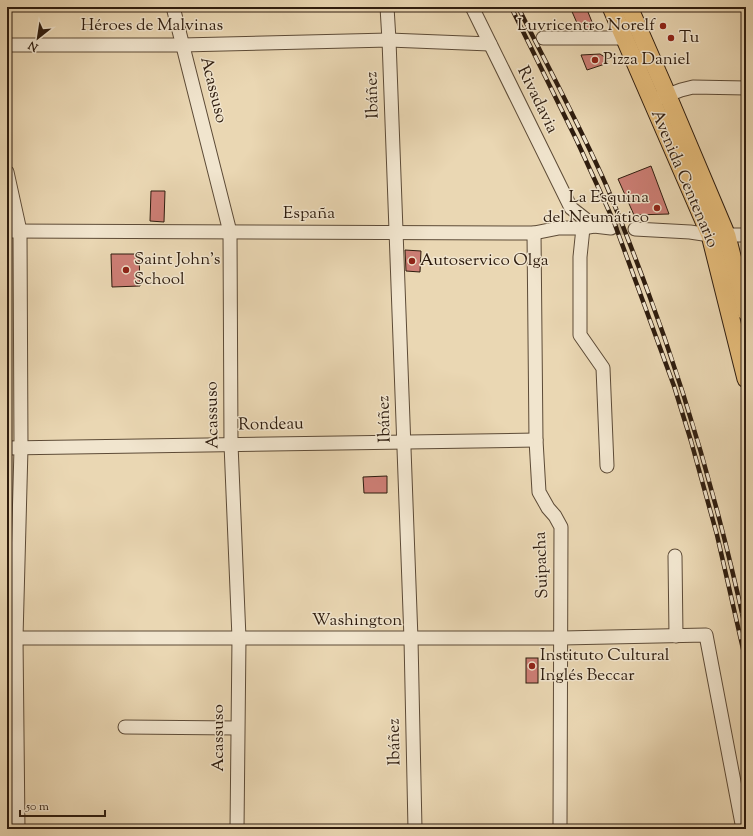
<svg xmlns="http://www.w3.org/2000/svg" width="753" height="836" font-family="'Sorts Mill Goudy',serif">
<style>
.building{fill:#cd7e75;stroke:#2e1c0e}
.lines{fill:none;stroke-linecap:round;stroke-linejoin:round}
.minor-tunnel{stroke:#c4b292;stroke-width:13;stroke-dasharray:13 6;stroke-linecap:butt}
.minor-casing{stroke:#5d4b37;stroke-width:15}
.major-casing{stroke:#2e1c0e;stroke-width:19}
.minor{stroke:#f1e5ce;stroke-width:13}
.major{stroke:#e5bc7a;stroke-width:17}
.rail-casing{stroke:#2e1c0e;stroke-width:4.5}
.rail{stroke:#f1e5ce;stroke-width:3;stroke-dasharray:9;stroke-linecap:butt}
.poi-dot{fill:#8f2418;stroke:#f1e5ce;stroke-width:1.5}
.labels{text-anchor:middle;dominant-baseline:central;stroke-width:3;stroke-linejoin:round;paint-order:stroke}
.street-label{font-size:17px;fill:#2e1c0e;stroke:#f1e5ce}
.poi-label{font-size:17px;fill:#2e1c0e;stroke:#f1e5ce;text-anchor:start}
</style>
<rect width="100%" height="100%" fill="#ead7b3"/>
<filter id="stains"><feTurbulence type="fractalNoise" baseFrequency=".005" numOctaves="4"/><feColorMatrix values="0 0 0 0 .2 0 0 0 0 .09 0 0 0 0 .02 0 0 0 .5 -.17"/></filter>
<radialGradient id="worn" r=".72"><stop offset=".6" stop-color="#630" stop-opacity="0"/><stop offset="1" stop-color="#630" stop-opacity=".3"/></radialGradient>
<g class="building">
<polygon points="570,7 586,7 594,27 585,30 580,30"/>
<polygon points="600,54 606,58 608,63 587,70 581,55"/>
<polygon points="651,166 669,214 634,215 618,179"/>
<polygon points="151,191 165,191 164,222 150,221"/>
<polygon points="405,250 421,251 420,272 406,271"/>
<polygon points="111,254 139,254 140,286 112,287"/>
<polygon points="387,476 387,493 364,493 363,477"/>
<rect x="526" y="658" width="12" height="25"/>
</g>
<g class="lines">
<polyline class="minor-tunnel" points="611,228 635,229"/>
<g class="minor-casing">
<g id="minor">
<polyline points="173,7 230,232 231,444 239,638 237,829"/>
<polyline points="387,7 389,40 411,639 415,829"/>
<polyline points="472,7 571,208 594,226"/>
<polyline points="543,38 624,38"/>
<polyline points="7,45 182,45 389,40 490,44"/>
<polyline points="660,98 681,90 693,87 746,88"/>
<polyline points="7,172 20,231 21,448 16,638 18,829"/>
<polyline points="583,228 580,257 580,335 603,368 607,466"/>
<polyline points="635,229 690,232 710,235 746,235"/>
<polyline points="7,231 534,233 559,228 583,228 594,226 611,228"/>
<polyline points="534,233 536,440 539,492 548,508 555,516 561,527 560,829"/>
<polyline points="7,448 536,440"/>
<polyline points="675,556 676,636"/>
<polyline points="7,638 562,638 706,635 743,829"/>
<polyline points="125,727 237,728"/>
</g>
</g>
<g class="major-casing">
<g id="major">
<polyline points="611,7 710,235 746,379"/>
<polyline points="629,7 667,94 727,236 746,312"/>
</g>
</g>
<use href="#minor" class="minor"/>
<use href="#major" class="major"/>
<g class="rail-casing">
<g id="rail">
<polyline points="511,7 577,141 614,222 674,386 691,441 717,535 746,662"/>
<path d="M518,7C548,67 580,126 607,187C620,218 632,249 644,281C687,395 720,511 746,631"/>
</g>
</g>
<use href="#rail" class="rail"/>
</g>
<g class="poi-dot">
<circle cx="663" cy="26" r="4"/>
<circle cx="671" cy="38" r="4"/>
<circle cx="595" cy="60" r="4"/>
<circle cx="657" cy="208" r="4"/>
<circle cx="412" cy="261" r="4"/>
<circle cx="126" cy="270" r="4"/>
<circle cx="532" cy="666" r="4"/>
</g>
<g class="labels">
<g class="street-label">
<text x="152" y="26">Héroes de Malvinas</text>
<text transform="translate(213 90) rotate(76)">Acassuso</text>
<text transform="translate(373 95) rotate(-92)">Ibáñez</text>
<text transform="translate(537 100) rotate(64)">Rivadavia</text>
<text transform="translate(684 179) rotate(67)">Avenida Centenario</text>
<text x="309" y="214">España</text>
<text transform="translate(213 415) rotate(-91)">Acassuso</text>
<text transform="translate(385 419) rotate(-92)">Ibáñez</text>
<text transform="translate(271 425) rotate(-1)">Rondeau</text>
<text transform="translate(542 565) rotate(-92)">Suipacha</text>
<text x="357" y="621">Washington</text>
<text transform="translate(219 738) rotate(-90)">Acassuso</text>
<text transform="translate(395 742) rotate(-91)">Ibáñez</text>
</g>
<g class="poi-label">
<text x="655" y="26" text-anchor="end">Luvricentro Norelf</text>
<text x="679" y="38">Tu</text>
<text x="603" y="60">Pizza Daniel</text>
<text x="649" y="198" text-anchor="end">La Esquina<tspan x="649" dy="20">del Neumático</tspan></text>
<text x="134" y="260">Saint John's<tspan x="134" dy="20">School</tspan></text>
<text x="420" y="261">Autoservico Olga</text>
<text x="540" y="656">Instituto Cultural<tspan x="540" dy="20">Inglés Beccar</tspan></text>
</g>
</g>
<rect width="753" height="836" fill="none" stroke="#ead7b3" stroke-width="24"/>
<rect x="8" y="8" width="737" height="820" fill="none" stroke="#2e1c0e" stroke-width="2"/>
<rect x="12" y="12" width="729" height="812" fill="none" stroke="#2e1c0e"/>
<g transform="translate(38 38) rotate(210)" stroke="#f1e5ce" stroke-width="3" paint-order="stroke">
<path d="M0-3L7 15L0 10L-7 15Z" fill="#2e1c0e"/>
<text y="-6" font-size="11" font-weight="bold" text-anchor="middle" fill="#2e1c0e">N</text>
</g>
<path d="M20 810v6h85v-6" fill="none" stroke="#2e1c0e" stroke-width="2"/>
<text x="26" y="810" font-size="12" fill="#2e1c0e" stroke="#f1e5ce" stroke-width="3" paint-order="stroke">50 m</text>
<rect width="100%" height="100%" filter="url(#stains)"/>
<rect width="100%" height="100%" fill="url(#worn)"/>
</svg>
